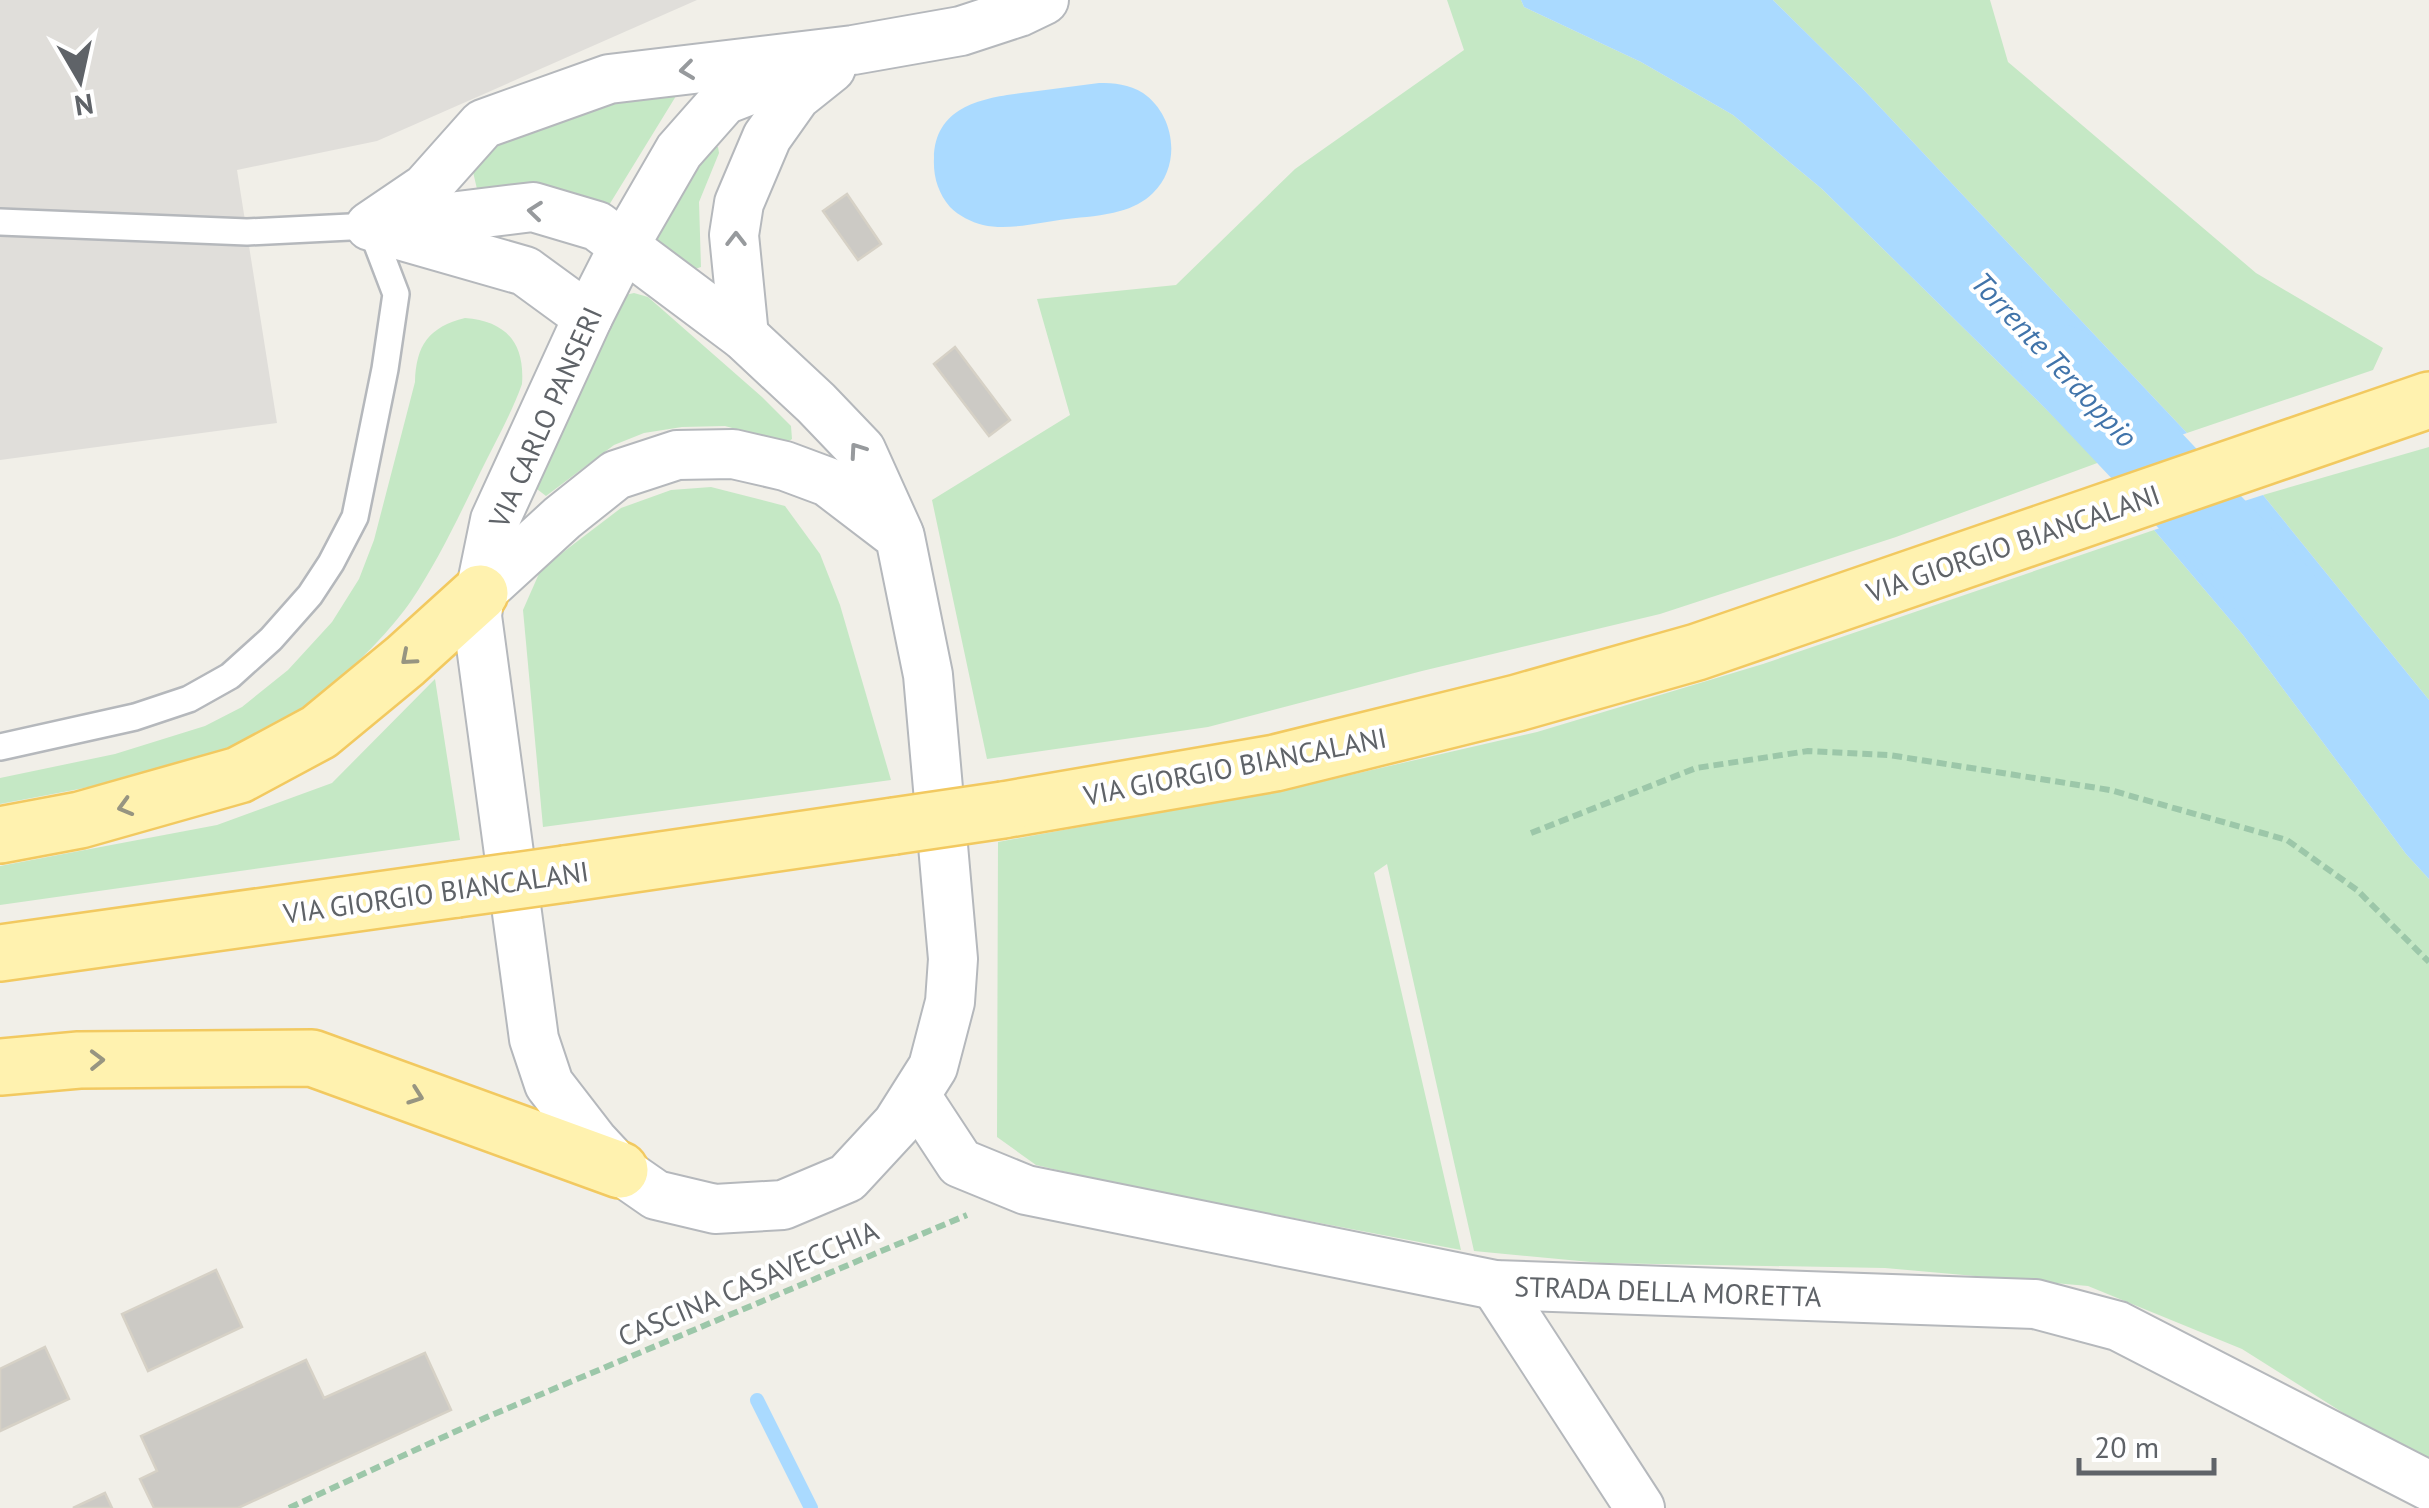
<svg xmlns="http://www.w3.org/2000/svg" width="2429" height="1508" font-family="'PT Sans',sans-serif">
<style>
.industrial{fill:#e0deda}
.green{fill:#c5e8c5}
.water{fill:#aadaff}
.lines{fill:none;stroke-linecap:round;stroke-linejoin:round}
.stream{stroke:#aadaff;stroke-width:14}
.river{stroke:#aadaff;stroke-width:82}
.building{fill:#cccac5;stroke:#d6d1c6;stroke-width:2.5}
.service-casing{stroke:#b5b8bc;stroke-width:30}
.minor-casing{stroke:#b5b8bc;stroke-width:52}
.primary-casing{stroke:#f2c960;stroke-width:60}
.path{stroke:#9cc7a9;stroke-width:6;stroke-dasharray:10 5;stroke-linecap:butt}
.service{stroke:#fff;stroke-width:25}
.minor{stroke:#fff;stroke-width:48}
.primary{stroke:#fff2af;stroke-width:55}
.primary-bridge-casing{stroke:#f2c960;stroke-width:60;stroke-linecap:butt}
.primary-bridge{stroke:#fff2af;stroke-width:55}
.oneway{stroke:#979a9d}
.oneway2{stroke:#979581}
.labels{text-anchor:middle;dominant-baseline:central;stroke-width:8;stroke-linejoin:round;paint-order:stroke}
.street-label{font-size:28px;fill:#5f6368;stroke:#fff}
.water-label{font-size:30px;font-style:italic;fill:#4174aa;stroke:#fff}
</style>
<rect width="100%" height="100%" fill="#f1efe8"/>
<polygon class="industrial" points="0,0 697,0 377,141 237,170 277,423 0,460"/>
<g class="green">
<polygon points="1447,0 1521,0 1524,7 1641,62 1733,115 1822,189 2100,462 1896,537 1660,614 1422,671 1208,727 987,759 932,500 1070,415 1037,299 1176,285 1295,169 1464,50"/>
<polygon points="1773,0 1990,0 2008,62 2256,273 2383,348 2373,370 2187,433 1862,88"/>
<polygon points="678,87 676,96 606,210 549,192 509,186 477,189 470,159 539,118"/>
<polygon points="710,147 718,147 719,153 699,202 701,267 695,269 649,239"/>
<polygon points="634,293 648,297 762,397 791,426 792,439 786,443 725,426 682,427 644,433 614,445 546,496 533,486 621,296"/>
<path d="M465,318C506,321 525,343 522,384C511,415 494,444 480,473C459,516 438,561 411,601C378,649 304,716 250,739C171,774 85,788 0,804V778L115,754L205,726L242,707L288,670L332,622L359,579L374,540L415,382C416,345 429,327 465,318Z"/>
<polygon points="2429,447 2429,700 2263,495"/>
<polygon points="711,487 785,506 820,554 840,605 891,780 543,827 523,610 541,569 621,508 671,490"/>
<polygon points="2154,530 2243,635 2406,854 2429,879 2429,1467 2242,1349 2088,1286 1885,1268 1601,1263 1474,1251 1387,864 1374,873 1461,1250 1131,1187 1036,1165 997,1137 998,842 1311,784 1537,732 1763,664"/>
<polygon points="435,679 460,840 0,905 0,866 217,825 332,783"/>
</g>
<g class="water">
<polygon points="1521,0 1773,0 1862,88 2187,433 2100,462 1822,189 1733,115 1641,62 1524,7"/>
<path d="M1099,83C1114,83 1129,84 1143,93C1175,115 1182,165 1153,193C1144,202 1132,208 1120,211C1103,216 1084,217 1067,219C1041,222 1009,231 983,225C971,222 959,216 950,207C938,193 933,176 934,158C935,103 989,97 1030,92C1053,89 1076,86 1099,83Z"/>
<polygon points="2263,495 2429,700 2429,879 2406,854 2243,635 2154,530"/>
</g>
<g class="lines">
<polyline class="stream" points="757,1400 811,1508"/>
<polyline class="river" points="2062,366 2279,596"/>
</g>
<g class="building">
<polygon points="847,194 881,244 858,260 823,211"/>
<polygon points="955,347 1010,420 989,436 934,364"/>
<polygon points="216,1270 242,1327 148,1371 122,1314"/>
<polygon points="45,1347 69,1399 0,1431 0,1369"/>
<polygon points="425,1353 451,1410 238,1508 154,1508 140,1479 157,1471 141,1436 306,1360 324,1398"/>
<polygon points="105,1493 112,1508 73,1508"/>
</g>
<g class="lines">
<g class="service-casing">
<polyline id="service" points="0,222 247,232 370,226 396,294 385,369 355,517 331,563 310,595 271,639 230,676 189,699 135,717 0,747"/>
</g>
<g class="minor-casing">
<g id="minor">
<polyline points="370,226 426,188 483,124 609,79 853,50 961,31 1019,12 1044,0"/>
<polyline points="376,226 533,207 597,226 744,336 816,403 861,450 899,534"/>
<polyline points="392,233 525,271 588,317"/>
<polyline points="744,336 734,235 739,203 767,137 796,96 831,68"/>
<polygon points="733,454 785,466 828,482 900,537 928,675 953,959 950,1002 933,1067 897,1124 847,1178 783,1205 715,1209 656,1195 620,1170 593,1141 549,1084 534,1039 477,616 480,593 562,518 616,475 677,455"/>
<polyline points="480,593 495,520 588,317 624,246 679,151 724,100 789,75"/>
<polyline points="916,1096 960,1163 1026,1190 1495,1285 2035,1304 2118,1326 2429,1486"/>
<polyline points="1495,1285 1640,1508"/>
</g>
</g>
<g class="primary-casing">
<g id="primary">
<polyline points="1003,810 1275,763 1517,703 1697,652 2429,400"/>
<polyline points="0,835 80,820 239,775 319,732 405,661 480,593"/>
<polyline points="565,874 894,826"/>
<polyline points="0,953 457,889"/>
<polyline points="0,1067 79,1060 312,1058 620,1170"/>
</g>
</g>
<g class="path">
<polyline points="1531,833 1696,768 1808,751 1889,755 2110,790 2287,840 2357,890 2429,962"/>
<polyline points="289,1508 487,1417 967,1215"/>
</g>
<use href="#service" class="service"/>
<use href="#minor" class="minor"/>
<use href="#primary" class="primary"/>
<g class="primary-bridge-casing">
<g id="primary-bridge">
<polyline points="894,826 1003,810"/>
<polyline points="457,889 565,874"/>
</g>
</g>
<use href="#primary-bridge" class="primary-bridge"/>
</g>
<defs><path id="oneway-chevron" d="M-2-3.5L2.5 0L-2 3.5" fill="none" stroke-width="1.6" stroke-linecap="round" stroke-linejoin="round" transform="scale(2.5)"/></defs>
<g class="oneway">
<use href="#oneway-chevron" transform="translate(687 70) rotate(173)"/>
<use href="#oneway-chevron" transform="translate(535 211) rotate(-174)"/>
<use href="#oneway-chevron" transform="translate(736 239) rotate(-90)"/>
<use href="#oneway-chevron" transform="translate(857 450) rotate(-125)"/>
</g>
<g class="oneway2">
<use href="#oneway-chevron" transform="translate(408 658) rotate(139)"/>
<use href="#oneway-chevron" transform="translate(125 807) rotate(164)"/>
<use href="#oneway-chevron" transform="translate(97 1060) rotate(-1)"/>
<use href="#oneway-chevron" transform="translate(416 1096) rotate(20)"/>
</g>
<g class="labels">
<g class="street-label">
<text transform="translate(545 417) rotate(-66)">VIA CARLO PANSERI</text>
<text transform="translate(2013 543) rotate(-19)">VIA GIORGIO BIANCALANI</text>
<text transform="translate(1235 766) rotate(-11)">VIA GIORGIO BIANCALANI</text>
<text transform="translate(436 892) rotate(-8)">VIA GIORGIO BIANCALANI</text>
<text transform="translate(748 1283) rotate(-23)">CASCINA CASAVECCHIA</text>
<text transform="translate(1668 1291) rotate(2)">STRADA DELLA MORETTA</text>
</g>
<g class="water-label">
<text transform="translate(2055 359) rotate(47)">Torrente Terdoppio</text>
</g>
</g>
<g transform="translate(80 80) rotate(171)" stroke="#ffffff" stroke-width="8" paint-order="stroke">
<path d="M0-8L18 38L0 25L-18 38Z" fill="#5f6368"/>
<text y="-15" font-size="28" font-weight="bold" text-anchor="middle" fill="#5f6368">N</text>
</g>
<path d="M2079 1458v15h135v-15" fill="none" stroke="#5f6368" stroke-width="5"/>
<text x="2094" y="1458" font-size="30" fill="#5f6368" stroke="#ffffff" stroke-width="8" paint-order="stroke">20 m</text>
</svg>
